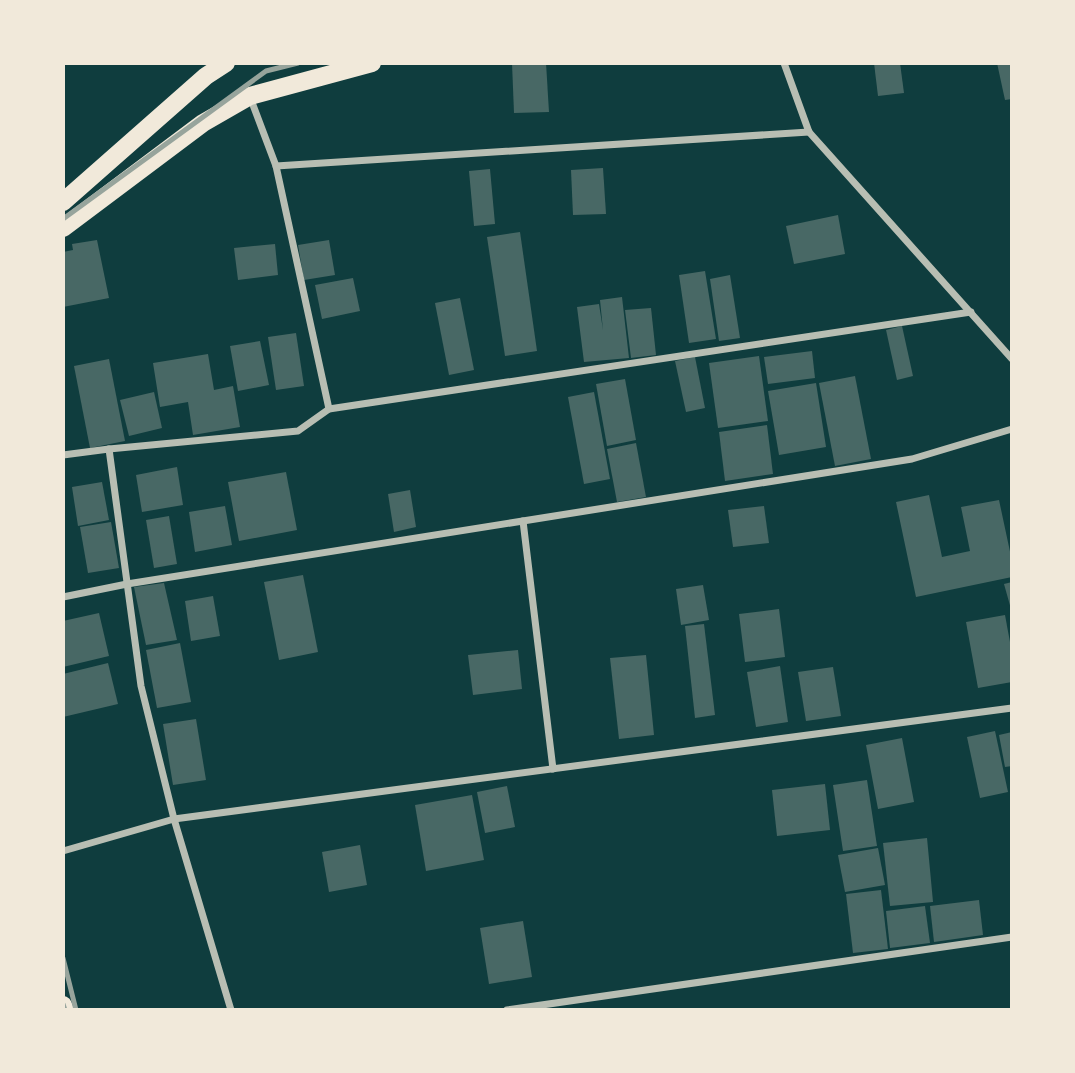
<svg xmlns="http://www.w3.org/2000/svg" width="1075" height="1073" font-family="'PT Sans',sans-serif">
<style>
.building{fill:#486865}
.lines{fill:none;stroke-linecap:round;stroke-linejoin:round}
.minor{stroke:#b8beb3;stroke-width:7}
.primary{stroke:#f1e9da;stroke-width:18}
.rail{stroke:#97a49c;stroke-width:5}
</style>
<rect width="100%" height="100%" fill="#0f3d3e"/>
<g class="building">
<polygon points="512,63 546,63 549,112 514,113"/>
<polygon points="874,63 900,63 904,93 878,96"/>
<polygon points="997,63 1012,63 1012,99 1005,100"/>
<polygon points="603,168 606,214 573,215 571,170"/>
<polygon points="490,169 495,224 474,226 469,171"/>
<polygon points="838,215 845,254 794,264 786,226"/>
<polygon points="520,232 537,351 505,356 487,237"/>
<polygon points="97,240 109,298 63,307 63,252 73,250 72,244"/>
<polygon points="329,240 335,275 304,280 298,245"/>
<polygon points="275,244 278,275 238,280 234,248"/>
<polygon points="705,271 716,339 689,343 679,275"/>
<polygon points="730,275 740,338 719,341 710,279"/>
<polygon points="353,278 360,311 322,319 315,285"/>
<polygon points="622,297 629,358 584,362 577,307 599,304 603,330 600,300"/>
<polygon points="460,298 474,370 449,375 435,303"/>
<polygon points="651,308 656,355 631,358 625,310"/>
<polygon points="902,326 913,376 897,380 886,330"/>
<polygon points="296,333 304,386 276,390 268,337"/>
<polygon points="260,341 269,385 238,391 230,346"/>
<polygon points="812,351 815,378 768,384 764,357"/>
<polygon points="208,354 214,390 233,386 240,427 193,435 188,402 160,407 153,363"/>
<polygon points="759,356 768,421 718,428 709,363"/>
<polygon points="695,357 705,408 686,412 675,361"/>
<polygon points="109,359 125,441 90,448 74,366"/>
<polygon points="855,376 871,459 835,466 819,383"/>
<polygon points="625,379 636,440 607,446 596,384"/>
<polygon points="816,383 826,447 779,455 768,391"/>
<polygon points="154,392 162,428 129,436 120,400"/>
<polygon points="594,392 610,479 584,484 568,397"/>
<polygon points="767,425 773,474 725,481 719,432"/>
<polygon points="636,443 646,497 617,502 607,449"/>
<polygon points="177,467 183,505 142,512 136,475"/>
<polygon points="286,472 297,530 239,541 228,482"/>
<polygon points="102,482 109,520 78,526 72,487"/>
<polygon points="410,490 416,527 394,532 388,494"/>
<polygon points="929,495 942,557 970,551 961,507 999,500 1012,561 1012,577 916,597 896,502"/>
<polygon points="225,506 232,545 195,552 189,512"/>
<polygon points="764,506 769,543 733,547 728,510"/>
<polygon points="169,516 177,564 154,568 146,520"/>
<polygon points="111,522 119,568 88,573 80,527"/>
<polygon points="303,575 318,652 279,660 264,582"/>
<polygon points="1012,582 1012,609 1011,609 1004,584"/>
<polygon points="164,583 177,640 146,645 134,587"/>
<polygon points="703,585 709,620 681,625 676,589"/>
<polygon points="213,596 220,636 191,641 185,601"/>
<polygon points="779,609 785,657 745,662 739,614"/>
<polygon points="99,613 109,656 63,667 63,621"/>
<polygon points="1005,615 1012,653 1012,682 978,688 966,622"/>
<polygon points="704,624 715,715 695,718 685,626"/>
<polygon points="180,643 191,702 157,708 146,650"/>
<polygon points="518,650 522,689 473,695 468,655"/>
<polygon points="646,655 654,735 619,739 610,658"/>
<polygon points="108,663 118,704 63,717 63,674"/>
<polygon points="780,666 788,722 756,727 747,672"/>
<polygon points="833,667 841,716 806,721 798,672"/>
<polygon points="196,719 206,780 173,785 163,724"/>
<polygon points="995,731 1008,792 980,798 967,737"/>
<polygon points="1012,732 1012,766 1005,767 999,735"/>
<polygon points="902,738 914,802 878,809 866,745"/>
<polygon points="867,780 877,846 843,851 833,785"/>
<polygon points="825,784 830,830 777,836 772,790"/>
<polygon points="507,786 515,827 485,833 477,792"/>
<polygon points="472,795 484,860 426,871 415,805"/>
<polygon points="927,838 933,902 890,906 883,843"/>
<polygon points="360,845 367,885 329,892 322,852"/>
<polygon points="878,848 885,885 845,892 838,855"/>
<polygon points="881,890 888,949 853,953 846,894"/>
<polygon points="979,900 983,935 934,942 930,906"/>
<polygon points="925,906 930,943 890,948 886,911"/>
<polygon points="523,921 532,977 489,984 480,928"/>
</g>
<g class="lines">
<g class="minor">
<polyline points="784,63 809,132 1012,359"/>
<polyline points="250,97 276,166 329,409"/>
<polyline points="276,166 809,132"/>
<polyline points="109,449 141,686 174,819 231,1010"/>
<polyline points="63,455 109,449 298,431 329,409 971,312"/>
<polyline points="523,521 553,769"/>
<polyline points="63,597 127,584 912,459 1012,429"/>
<polyline points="63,851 174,819 1012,708"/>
<polyline points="507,1010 1012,937"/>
</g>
<g class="primary">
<polyline points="63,202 206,76 226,63"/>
<polyline points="63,228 203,123 250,96 372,63"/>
<polyline points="63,1005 65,1010"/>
</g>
<g class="rail">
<polyline points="63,219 266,71 298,63"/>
<polyline points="63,958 76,1010"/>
<polyline points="63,1004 65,1010"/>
</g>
</g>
<rect width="1075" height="1073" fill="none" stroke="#f1e9da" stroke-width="130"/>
</svg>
